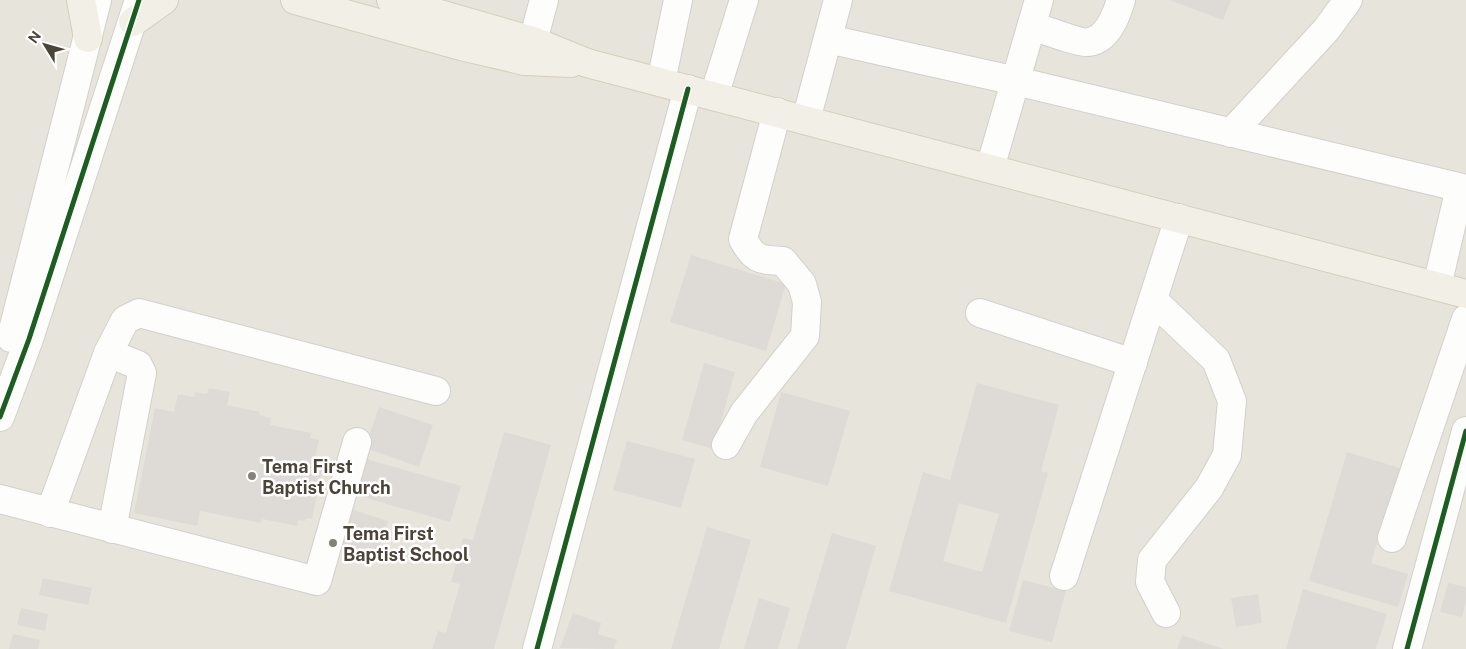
<svg xmlns="http://www.w3.org/2000/svg" width="1466" height="649" font-family="'Public Sans',sans-serif">
<style>
.residential{fill:#e7e4dc}
.building{fill:#dedbd6;fill-rule:evenodd}
.lines{fill:none;stroke-linecap:round;stroke-linejoin:round}
.minor-casing{stroke:#d2d0cb;stroke-width:30}
.major-casing{stroke:#d6cebb;stroke-width:30}
.minor{stroke:#fdfdfc;stroke-width:28}
.major{stroke:#f2efe6;stroke-width:28}
.cycleway-casing{stroke:#fff;stroke-width:8}
.cycleway{stroke:#1b5e20;stroke-width:5}
.poi-dot{fill:#868178;stroke:#fff;stroke-width:2}
.labels{text-anchor:middle;dominant-baseline:central;stroke-width:5;stroke-linejoin:round;paint-order:stroke}
.poi-label{font-size:18px;font-weight:bold;fill:#4b4439;stroke:#fff;text-anchor:start}
</style>
<rect width="100%" height="100%" fill="#f4f2ee"/>
<rect class="residential" x="0" y="0" width="1466" height="649"/>
<g class="building">
<polygon points="1169,0 1231,0 1223,20"/>
<polygon points="691,255 786,284 766,351 670,322"/>
<polygon points="704,363 735,372 713,449 682,440"/>
<path d="M977,383L1059,405L1041,471L1048,473L1006,623L889,591L923,472L950,480ZM959,503L999,514L982,572L943,561Z"/>
<polygon points="209,388 230,392 227,405 260,412 259,415 271,418 270,425 312,433 310,438 319,440 315,458 324,460 312,519 306,518 305,521 298,520 297,526 262,519 261,523 200,511 197,526 134,513 155,408 174,412 178,394 194,397 195,392 207,394"/>
<polygon points="781,392 850,411 828,486 760,467"/>
<polygon points="379,407 433,425 419,467 365,448"/>
<polygon points="504,432 551,445 494,649 432,649 438,631 446,633 460,584 451,582 463,538 473,540"/>
<polygon points="627,441 695,459 681,508 613,490"/>
<polygon points="1347,452 1400,468 1371,563 1408,574 1398,607 1309,581"/>
<polygon points="363,458 461,486 450,522 352,494"/>
<polygon points="347,508 388,521 375,563 333,550"/>
<polygon points="707,527 751,540 719,649 671,649"/>
<polygon points="832,533 876,546 846,649 797,649"/>
<polygon points="43,578 92,588 88,605 39,595"/>
<polygon points="1023,580 1066,591 1052,642 1009,631"/>
<polygon points="1448,583 1466,587 1466,601 1462,617 1440,612"/>
<polygon points="1303,589 1387,614 1376,649 1286,649"/>
<polygon points="1258,594 1262,623 1236,627 1231,598"/>
<polygon points="759,598 790,608 778,649 744,649"/>
<polygon points="21,608 48,614 45,631 17,625"/>
<polygon points="573,613 601,623 598,634 617,640 614,649 560,648"/>
<polygon points="13,634 40,640 38,649 9,649"/>
<polygon points="1182,635 1224,649 1177,649"/>
</g>
<g class="lines">
<g class="minor-casing">
<g id="minor">
<path d="M1032,26C1042,29 1081,44 1089,42C1108,39 1116,16 1121,0"/>
<polyline points="828,39 1016,81 1466,189"/>
<polyline points="525,61 533,41 544,0"/>
<polyline points="661,82 678,0"/>
<polyline points="714,96 744,0"/>
<polyline points="806,120 838,0"/>
<polyline points="1231,133 1326,30 1348,0"/>
<polyline points="990,168 1039,0"/>
<polyline points="1437,286 1460,188"/>
<polyline points="1153,300 1216,360 1232,401 1227,455 1209,488 1152,560 1150,582 1166,613"/>
<polyline points="980,313 1133,363"/>
<polyline points="11,338 97,0"/>
<polyline points="108,353 125,320 139,313 436,391"/>
<polyline points="0,417 29,339 139,0"/>
<path d="M726,445L744,413L805,336L807,302L802,284L783,261C760,260 754,260 743,239L777,112"/>
<polyline points="0,499 317,581 357,442"/>
<polyline points="50,513 108,353 138,365 142,373 112,529"/>
<polyline points="1392,538 1466,319"/>
<polyline points="1064,576 1179,218"/>
<polyline points="537,649 688,89"/>
<polyline points="1407,649 1466,431"/>
</g>
</g>
<g class="major-casing">
<g id="major">
<polyline points="81,0 88,38"/>
<polyline points="295,0 461,46 525,61 571,63"/>
<polyline points="391,0 533,41 587,63 1466,294"/>
<polyline points="133,22 164,0"/>
</g>
</g>
<use href="#minor" class="minor"/>
<use href="#major" class="major"/>
<g class="cycleway-casing">
<g id="cycleway">
<polyline points="0,417 29,339 139,0"/>
<polyline points="537,649 688,89"/>
<polyline points="1407,649 1466,431"/>
</g>
</g>
<use href="#cycleway" class="cycleway"/>
</g>
<g class="poi-dot">
<circle cx="252" cy="476" r="5"/>
<circle cx="333" cy="543" r="5"/>
</g>
<g class="labels">
<g class="poi-label">
<text x="262" y="466">Tema First<tspan x="262" dy="21">Baptist Church</tspan></text>
<text x="343" y="533">Tema First<tspan x="343" dy="21">Baptist School</tspan></text>
</g>
</g>
<g transform="translate(45 45) rotate(307)" stroke="#ffffff" stroke-width="4" paint-order="stroke">
<path d="M0-4L9 19L0 12L-9 19Z" fill="#4b4439"/>
<text y="-8" font-size="14" font-weight="bold" text-anchor="middle" fill="#4b4439">N</text>
</g>
</svg>
